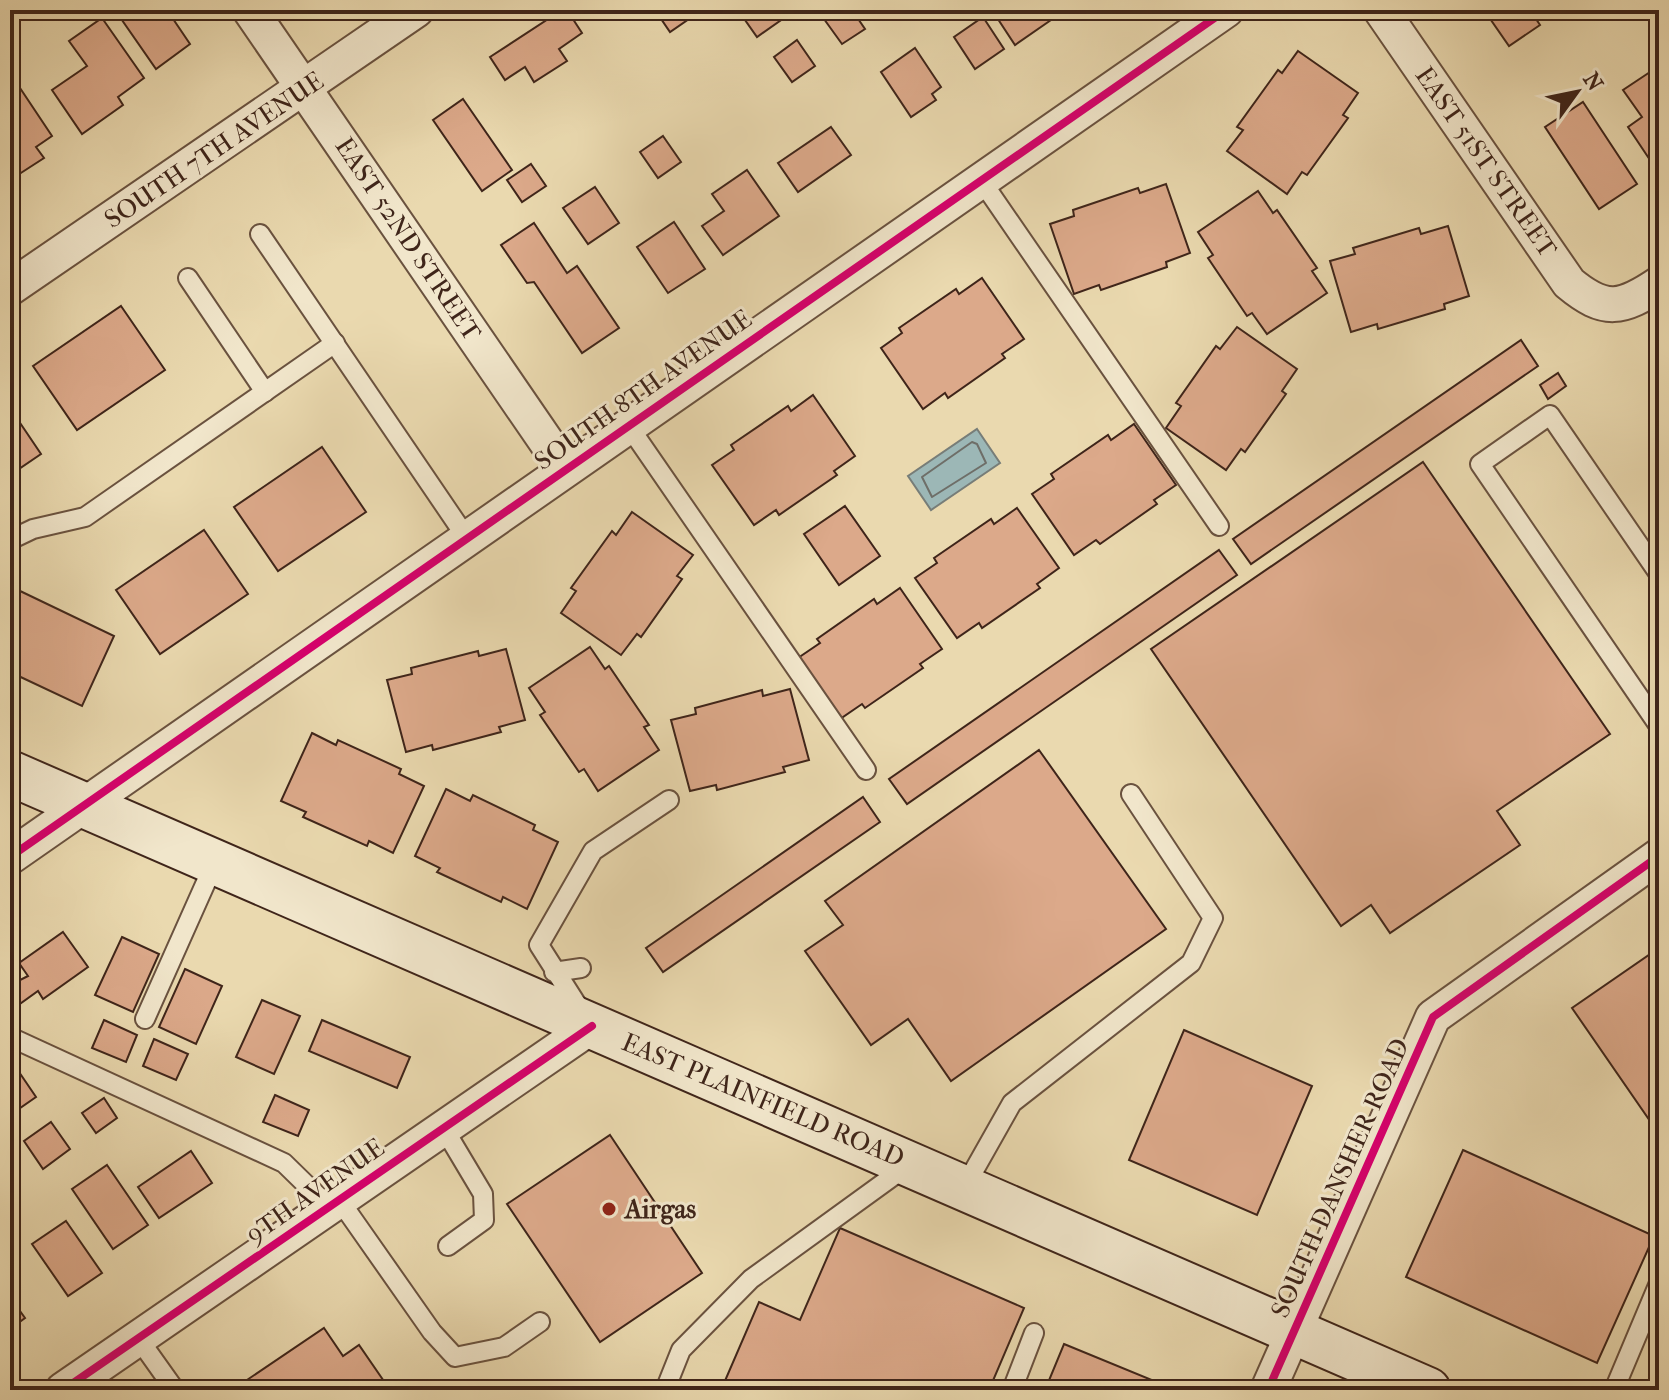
<svg xmlns="http://www.w3.org/2000/svg" width="1669" height="1400" font-family="'IM FELL French Canon',serif">
<style>
.water{fill:#9cb7b6;stroke:#777d78;stroke-width:2}
.lines{fill:none;stroke-linecap:round;stroke-linejoin:round}
.shore{stroke:#6e6e68;stroke-width:2}
.building{fill:#dca98a;stroke:#3f251a;stroke-width:2}
.service-casing{stroke:#6a523f;stroke-width:22}
.minor-casing{stroke:#6a523f;stroke-width:38}
.secondary-casing{stroke:#3f251a;stroke-width:48}
.service{stroke:#f1e6cb;stroke-width:18}
.minor{stroke:#f1e6cb;stroke-width:34}
.secondary{stroke:#f1e6cb;stroke-width:44}
.cycleway-casing{stroke:#f1e6cb;stroke-width:13}
.cycleway{stroke:#d6006c;stroke-width:8}
.poi-dot{fill:#8f2418;stroke:#f1e6cb;stroke-width:3}
.labels{text-anchor:middle;dominant-baseline:central;stroke-width:6;stroke-linejoin:round;paint-order:stroke}
.street-label{font-size:26px;fill:#3f251a;stroke:#f1e6cb}
.poi-label{font-size:26px;font-weight:bold;fill:#3f251a;stroke:#f1e6cb;text-anchor:start}
</style>
<rect width="100%" height="100%" fill="#ead9af"/>
<filter id="stains"><feTurbulence type="fractalNoise" baseFrequency=".0025" numOctaves="4"/><feColorMatrix values="0 0 0 0 .2 0 0 0 0 .09 0 0 0 0 .02 0 0 0 .5 -.17"/></filter>
<radialGradient id="worn" r=".72"><stop offset=".6" stop-color="#630" stop-opacity="0"/><stop offset="1" stop-color="#630" stop-opacity=".3"/></radialGradient>
<polygon class="water" points="977,429 1000,463 931,510 908,476"/>
<g class="lines">
<polygon class="shore" points="972,442 977,444 986,463 932,497 922,477"/>
</g>
<g class="building">
<polygon points="115,10 167,10 190,44 156,69"/>
<polygon points="562,10 567,10 582,33 559,49 567,61 534,82 525,67 505,80 490,57"/>
<polygon points="655,10 702,10 670,32"/>
<polygon points="738,10 778,10 784,18 757,37"/>
<polygon points="836,10 852,10 865,29 842,44 824,19"/>
<polygon points="992,10 1055,10 1048,15 1051,20 1015,45"/>
<polygon points="1484,10 1530,10 1540,25 1509,46"/>
<polygon points="983,17 1004,49 975,69 954,37"/>
<polygon points="102,18 144,78 118,97 123,105 82,134 52,90 87,66 69,41"/>
<polygon points="797,40 815,66 792,82 774,57"/>
<polygon points="915,48 941,87 932,94 936,100 911,117 881,72"/>
<polygon points="1298,51 1358,93 1343,115 1348,118 1307,175 1302,172 1287,194 1227,151 1243,130 1237,127 1278,70 1282,73"/>
<polygon points="1659,66 1659,171 1658,172 1628,127 1642,117 1623,90"/>
<polygon points="10,73 52,136 36,147 44,158 10,180"/>
<polygon points="463,99 512,170 482,191 433,120"/>
<polygon points="1583,102 1637,184 1599,209 1545,127"/>
<polygon points="831,127 851,155 798,192 778,163"/>
<polygon points="663,136 681,162 658,178 640,152"/>
<polygon points="531,164 546,186 522,202 507,180"/>
<polygon points="747,170 779,216 723,255 702,226 724,211 712,194"/>
<polygon points="1166,184 1190,253 1166,262 1167,267 1101,290 1099,285 1074,294 1050,224 1074,216 1073,210 1138,188 1140,193"/>
<polygon points="595,187 619,223 588,244 563,208"/>
<polygon points="1258,191 1273,213 1277,210 1317,268 1312,271 1327,293 1267,334 1252,313 1247,316 1208,258 1213,255 1198,232"/>
<polygon points="674,222 705,269 668,293 637,247"/>
<polygon points="534,223 567,273 577,266 619,328 582,353 534,282 527,283 501,245"/>
<polygon points="1448,226 1469,296 1444,304 1445,309 1378,329 1377,324 1351,332 1330,261 1355,254 1353,248 1419,228 1421,234"/>
<polygon points="982,278 1024,339 1002,354 1005,358 948,398 945,393 923,409 881,348 902,333 899,328 956,289 959,294"/>
<polygon points="121,306 165,370 77,430 33,366"/>
<polygon points="1237,327 1297,369 1282,391 1286,394 1245,452 1241,449 1226,470 1166,428 1181,406 1176,403 1216,346 1220,349"/>
<polygon points="1521,340 1538,366 1251,564 1233,539"/>
<polygon points="1558,373 1566,386 1548,399 1540,385"/>
<polygon points="813,395 855,456 834,471 837,475 779,515 776,510 754,525 712,465 734,450 731,445 788,406 791,411"/>
<polygon points="10,408 41,454 10,475"/>
<polygon points="1134,424 1176,485 1154,500 1157,504 1100,544 1096,540 1074,555 1032,494 1054,479 1051,474 1108,435 1111,440"/>
<polygon points="322,447 366,512 278,571 234,507"/>
<polygon points="1423,462 1610,734 1497,811 1520,845 1390,933 1371,905 1341,926 1151,649"/>
<polygon points="845,506 880,556 839,585 804,534"/>
<polygon points="1017,508 1059,568 1037,584 1040,588 982,628 979,623 957,638 915,578 937,563 934,558 991,519 994,524"/>
<polygon points="632,512 693,555 677,576 682,579 641,637 637,634 621,655 561,613 576,591 571,588 612,531 616,535"/>
<polygon points="204,530 248,594 160,654 116,590"/>
<polygon points="1219,550 1237,575 907,804 889,779"/>
<polygon points="900,588 942,649 920,664 923,668 865,708 862,704 840,719 798,658 820,643 817,639 874,599 877,604"/>
<polygon points="18,590 114,636 82,706 10,672 10,608"/>
<polygon points="590,647 605,669 609,666 649,725 644,727 659,750 598,791 584,769 579,772 540,715 545,712 529,688"/>
<polygon points="506,649 525,720 499,727 501,732 433,750 432,745 406,752 387,680 412,674 411,668 478,651 479,656"/>
<polygon points="790,689 809,760 783,767 785,772 717,790 716,785 690,791 671,720 696,714 695,708 762,690 763,696"/>
<polygon points="312,733 336,745 338,740 401,769 399,774 424,786 393,853 369,841 367,846 303,817 306,812 281,801"/>
<polygon points="1039,750 1166,929 951,1081 908,1019 871,1045 805,951 843,925 825,901"/>
<polygon points="446,789 470,801 473,795 535,825 533,830 558,842 527,909 503,897 501,902 437,872 440,868 415,856"/>
<polygon points="863,797 880,822 663,972 646,948"/>
<polygon points="63,932 88,967 43,999 38,991 10,1011 10,985 28,976 19,963"/>
<polygon points="122,937 159,954 133,1012 95,995"/>
<polygon points="1659,948 1659,1134 1572,1008"/>
<polygon points="185,969 222,986 196,1044 159,1027"/>
<polygon points="262,1000 300,1016 274,1074 236,1057"/>
<polygon points="104,1020 137,1035 126,1062 92,1048"/>
<polygon points="322,1020 410,1057 397,1088 309,1051"/>
<polygon points="1184,1030 1312,1086 1257,1215 1129,1160"/>
<polygon points="154,1039 188,1054 176,1080 143,1066"/>
<polygon points="17,1069 36,1097 10,1115 10,1074"/>
<polygon points="275,1095 309,1110 298,1136 263,1122"/>
<polygon points="104,1098 117,1118 96,1133 82,1113"/>
<polygon points="51,1122 70,1149 43,1169 24,1141"/>
<polygon points="610,1135 702,1273 600,1342 507,1204"/>
<polygon points="1463,1150 1654,1236 1597,1363 1406,1277"/>
<polygon points="191,1151 212,1183 159,1218 138,1187"/>
<polygon points="107,1165 148,1225 113,1249 72,1189"/>
<polygon points="66,1221 102,1273 68,1296 32,1244"/>
<polygon points="840,1228 1024,1308 989,1390 721,1390 759,1302 800,1320"/>
<polygon points="10,1297 25,1318 10,1329"/>
<polygon points="324,1328 343,1356 359,1345 390,1390 240,1390 238,1386"/>
<polygon points="1064,1344 1164,1385 1162,1390 1045,1390"/>
</g>
<g class="lines">
<g class="service-casing">
<g id="service">
<polyline points="981,180 1219,526"/>
<polyline points="260,234 466,537"/>
<polyline points="188,278 265,392"/>
<polyline points="628,425 866,770"/>
<polyline points="10,540 33,529 85,517 335,343"/>
<polyline points="1659,574 1550,415 1480,464 1659,726"/>
<polyline points="554,972 581,968"/>
<polyline points="581,1011 539,945 593,851 669,800"/>
<polyline points="145,1019 215,862"/>
<polyline points="10,1037 284,1163 328,1206"/>
<polyline points="443,1127 483,1194 484,1220 448,1246"/>
<polyline points="964,1188 1012,1103 1191,963 1213,918 1131,794"/>
<polyline points="338,1198 432,1332 455,1357 504,1347 540,1322"/>
<polyline points="138,1338 175,1390"/>
<polyline points="665,1390 681,1350 751,1279 907,1166"/>
<polyline points="1012,1390 1034,1333"/>
<polyline points="1614,1390 1659,1283"/>
</g>
</g>
<g class="minor-casing">
<g id="minor">
<polyline points="250,10 565,469"/>
<path d="M1381,10L1569,283C1605,313 1622,309 1659,284"/>
<polyline points="10,288 416,10"/>
<polyline points="10,857 1226,10"/>
<polyline points="63,1390 592,1026"/>
<polyline points="1268,1390 1433,1017 1659,856"/>
</g>
</g>
<g class="secondary-casing">
<polyline id="secondary" points="10,773 1428,1390"/>
</g>
<use href="#service" class="service"/>
<use href="#minor" class="minor"/>
<use href="#secondary" class="secondary"/>
<g class="cycleway-casing">
<g id="cycleway">
<polyline points="10,857 1226,10"/>
<polyline points="63,1390 592,1026"/>
<polyline points="1268,1390 1433,1017 1659,856"/>
</g>
</g>
<use href="#cycleway" class="cycleway"/>
</g>
<circle class="poi-dot" cx="609" cy="1209" r="8"/>
<g class="labels">
<g class="street-label">
<text transform="translate(214 150) rotate(-34)">SOUTH 7TH AVENUE</text>
<text transform="translate(1486 162) rotate(55)">EAST 51ST STREET</text>
<text transform="translate(408 239) rotate(56)">EAST 52ND STREET</text>
<text transform="translate(643 390) rotate(-35)">SOUTH 8TH AVENUE</text>
<text transform="translate(763 1100) rotate(23)">EAST PLAINFIELD ROAD</text>
<text transform="translate(1340 1178) rotate(-66)">SOUTH DANSHER ROAD</text>
<text transform="translate(315 1191) rotate(-35)">9TH AVENUE</text>
</g>
<g class="poi-label">
<text x="625" y="1209">Airgas</text>
</g>
</g>
<rect width="1669" height="1400" fill="none" stroke="#ead9af" stroke-width="40"/>
<rect x="12" y="12" width="1645" height="1376" fill="none" stroke="#3f251a" stroke-width="4"/>
<rect x="20" y="20" width="1629" height="1360" fill="none" stroke="#3f251a" stroke-width="2"/>
<g transform="translate(1577 92) rotate(57)" stroke="#f1e6cb" stroke-width="6" paint-order="stroke">
<path d="M0-6L14 30L0 20L-14 30Z" fill="#3f251a"/>
<text y="-12" font-size="22" font-weight="bold" text-anchor="middle" fill="#3f251a">N</text>
</g>
<rect width="100%" height="100%" filter="url(#stains)"/>
<rect width="100%" height="100%" fill="url(#worn)"/>
</svg>
